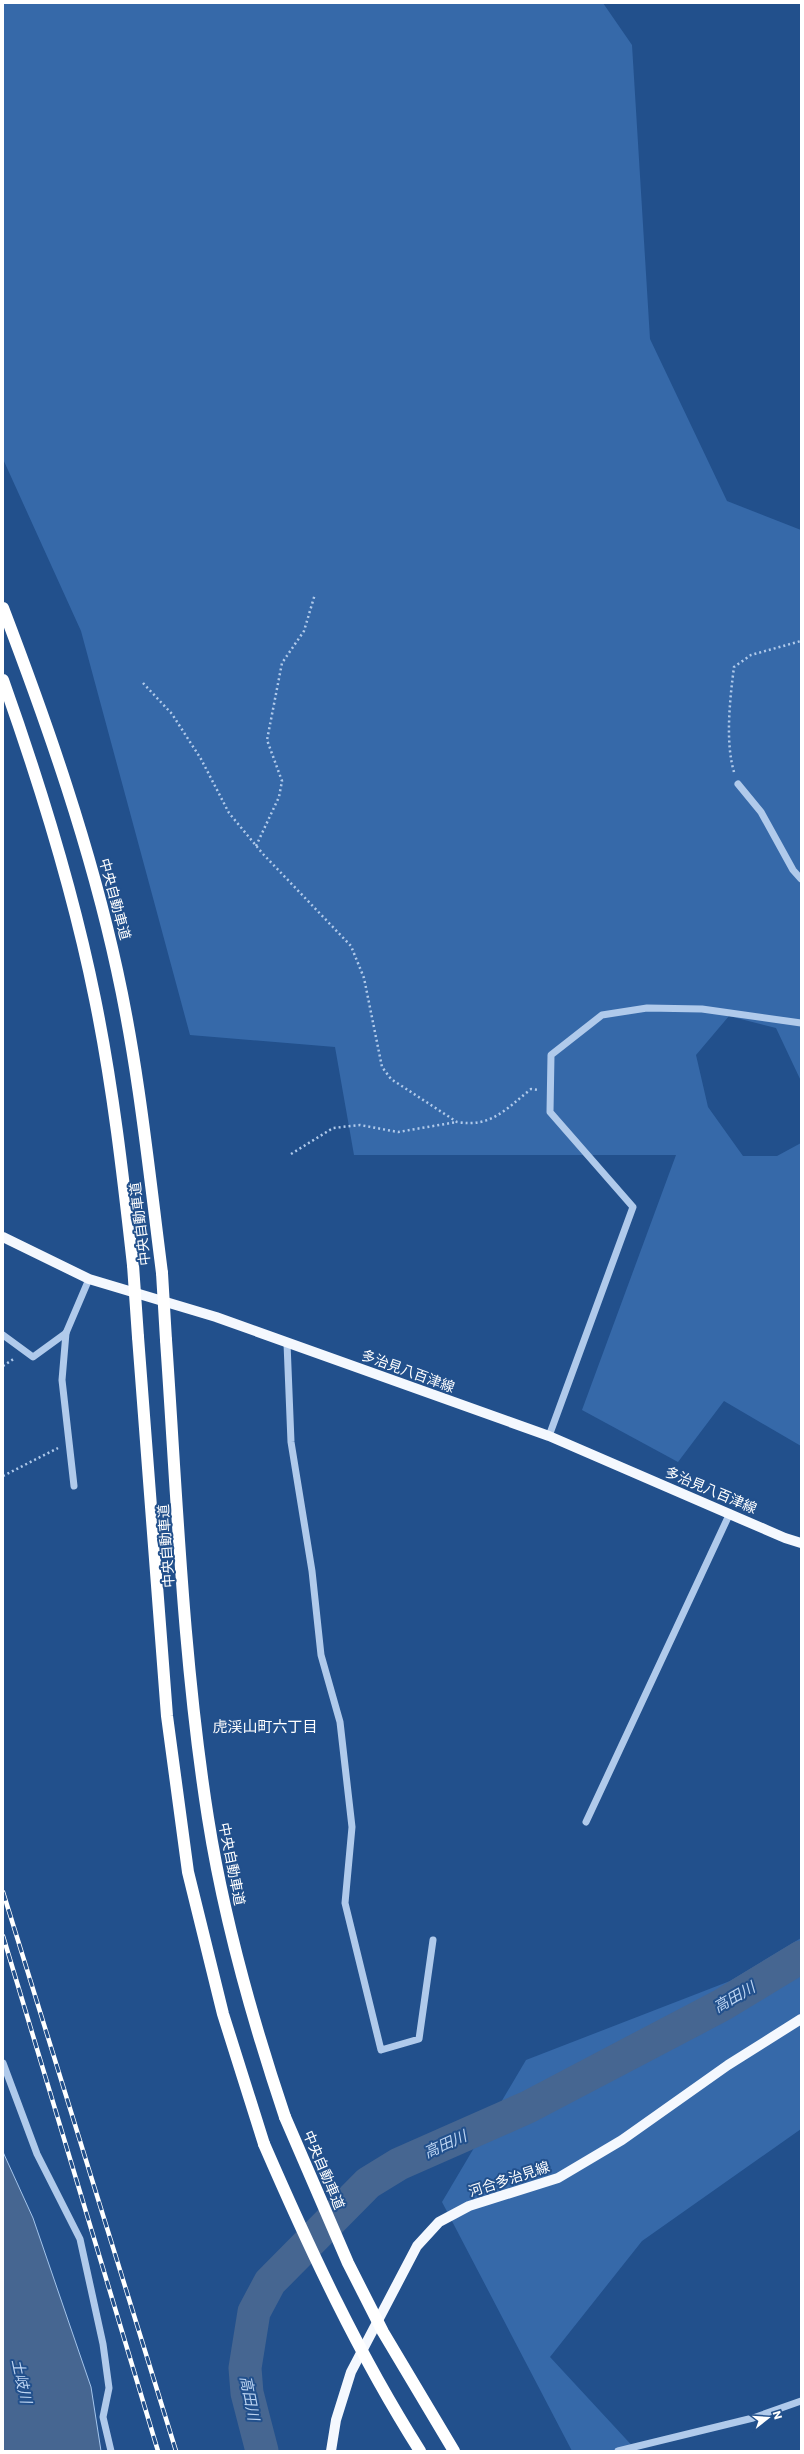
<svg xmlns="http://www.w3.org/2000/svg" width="804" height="2454" font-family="Poppins,'Noto Sans JP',sans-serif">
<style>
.green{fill:#3669a9}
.water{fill:#466691;stroke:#a4c5ec}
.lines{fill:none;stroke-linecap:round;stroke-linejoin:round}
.river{stroke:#466691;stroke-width:33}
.path{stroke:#b0caeb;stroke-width:2.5;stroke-dasharray:2 3;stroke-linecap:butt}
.minor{stroke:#b0caeb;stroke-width:7}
.major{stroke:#f4f8fe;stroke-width:10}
.highway{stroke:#fff;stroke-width:12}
.rail-casing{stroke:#fff;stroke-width:4.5}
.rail{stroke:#22508c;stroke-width:3;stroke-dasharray:9;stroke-linecap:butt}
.highway-bridge{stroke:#fff;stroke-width:12}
.labels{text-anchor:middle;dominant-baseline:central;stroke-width:4;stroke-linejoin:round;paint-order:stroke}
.street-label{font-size:14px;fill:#fff;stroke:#22508c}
.neighbourhood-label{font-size:15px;fill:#fff;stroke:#22508c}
.water-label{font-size:15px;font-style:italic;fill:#bcd4f2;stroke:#22508c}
</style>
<rect width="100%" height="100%" fill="#22508c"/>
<g class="green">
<polygon points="3,3 603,3 632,45 650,339 727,501 801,530 801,1081 776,1028 729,1016 696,1055 708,1107 743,1156 777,1156 801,1143 801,1446 724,1401 678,1462 582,1410 676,1155 354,1155 335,1047 190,1035 81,631 3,459"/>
<polygon points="801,1938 801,2129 642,2241 550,2357 637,2451 572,2451 442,2202 526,2060 730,1981"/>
</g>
<polygon class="water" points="3,2152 33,2218 91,2387 101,2451 3,2451"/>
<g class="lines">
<polyline class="river" points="262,2451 247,2393 245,2368 254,2312 270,2282 368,2183 399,2164 528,2107 722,2005 801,1957"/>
<g class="path">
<path d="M143,683L172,714L201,759L229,813L263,854L351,946L364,978L382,1067L391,1079L457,1122C491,1128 506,1109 531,1089L538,1090"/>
<path d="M734,772C725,742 730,698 734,667L751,655L801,641"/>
<polyline points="256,846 279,797 282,781 267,740 282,663 304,631 315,594"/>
<polyline points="291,1154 333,1128 360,1125 398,1132 457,1122"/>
<polyline points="3,1366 15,1358"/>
<polyline points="3,1476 58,1448"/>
</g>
<g class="minor">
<polyline points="738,784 761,812 793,870 801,879"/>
<polyline points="66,1333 62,1380 74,1486"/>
<polyline points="3,1335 33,1357 66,1333 89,1279"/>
<polyline points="287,1343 291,1442 312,1571 321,1655 340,1722 352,1827 345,1903 381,2050 419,2039 433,1940"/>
<polyline points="549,1436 633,1207 550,1112 551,1055 602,1015 647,1008 702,1009 801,1023"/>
<polyline points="586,1822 730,1513"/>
<polyline points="3,2063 37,2154 80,2239 103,2344 109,2388 103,2417 111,2451"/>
<polyline points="618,2451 753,2418 801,2401"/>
</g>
<g class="major">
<polyline points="3,1237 89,1279 216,1317 549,1436 785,1538 801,1543"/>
<polyline points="331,2451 336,2420 351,2372 417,2246 439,2222 469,2206 558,2178 622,2140 728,2065 801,2019"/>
</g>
<g class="highway">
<path d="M3,608C48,726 90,846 117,970C139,1070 149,1172 162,1273"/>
<path d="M3,680C40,784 73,890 95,999C113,1087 123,1176 133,1265"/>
<polyline points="138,1337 167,1716 188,1872 223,2014 264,2144"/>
<path d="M166,1340C177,1499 183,1660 208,1818C224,1920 252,2019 285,2117"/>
</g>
<g class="rail-casing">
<g id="rail">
<polyline points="3,1892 176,2451"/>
<polyline points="3,1936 158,2451"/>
</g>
</g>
<use href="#rail" class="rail"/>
<g class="highway-bridge">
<polyline points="133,1265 138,1337"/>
<polyline points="162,1273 166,1340"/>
<polyline points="285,2117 348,2263 383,2332 454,2451"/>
<path d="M264,2144C310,2250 358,2353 420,2451"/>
</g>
</g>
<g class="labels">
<g class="street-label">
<text transform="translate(115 899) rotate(75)">中央自動車道</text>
<text transform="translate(140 1224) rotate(-97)">中央自動車道</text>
<text transform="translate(408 1371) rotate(20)">多治見八百津線</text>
<text transform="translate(711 1490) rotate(23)">多治見八百津線</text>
<text transform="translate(166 1546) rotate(-94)">中央自動車道</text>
<text transform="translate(232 1864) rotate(79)">中央自動車道</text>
<text transform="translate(324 2170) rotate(67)">中央自動車道</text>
<text transform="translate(509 2179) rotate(-18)">河合多治見線</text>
</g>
<g class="neighbourhood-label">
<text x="265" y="1726">虎渓山町六丁目</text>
</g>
<g class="water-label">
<text transform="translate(734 1997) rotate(-30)">高田川</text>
<text transform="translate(445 2144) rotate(-24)">高田川</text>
<text transform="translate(22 2381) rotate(78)">土岐川</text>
<text transform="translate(250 2398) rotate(79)">高田川</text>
</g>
</g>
<rect width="804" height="2454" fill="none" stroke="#ffffff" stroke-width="8"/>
<g transform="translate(768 2418) rotate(73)" stroke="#22508c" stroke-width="3" paint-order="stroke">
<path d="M0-3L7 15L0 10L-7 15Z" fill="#ffffff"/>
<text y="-6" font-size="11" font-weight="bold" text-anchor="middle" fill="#ffffff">N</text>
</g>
</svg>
